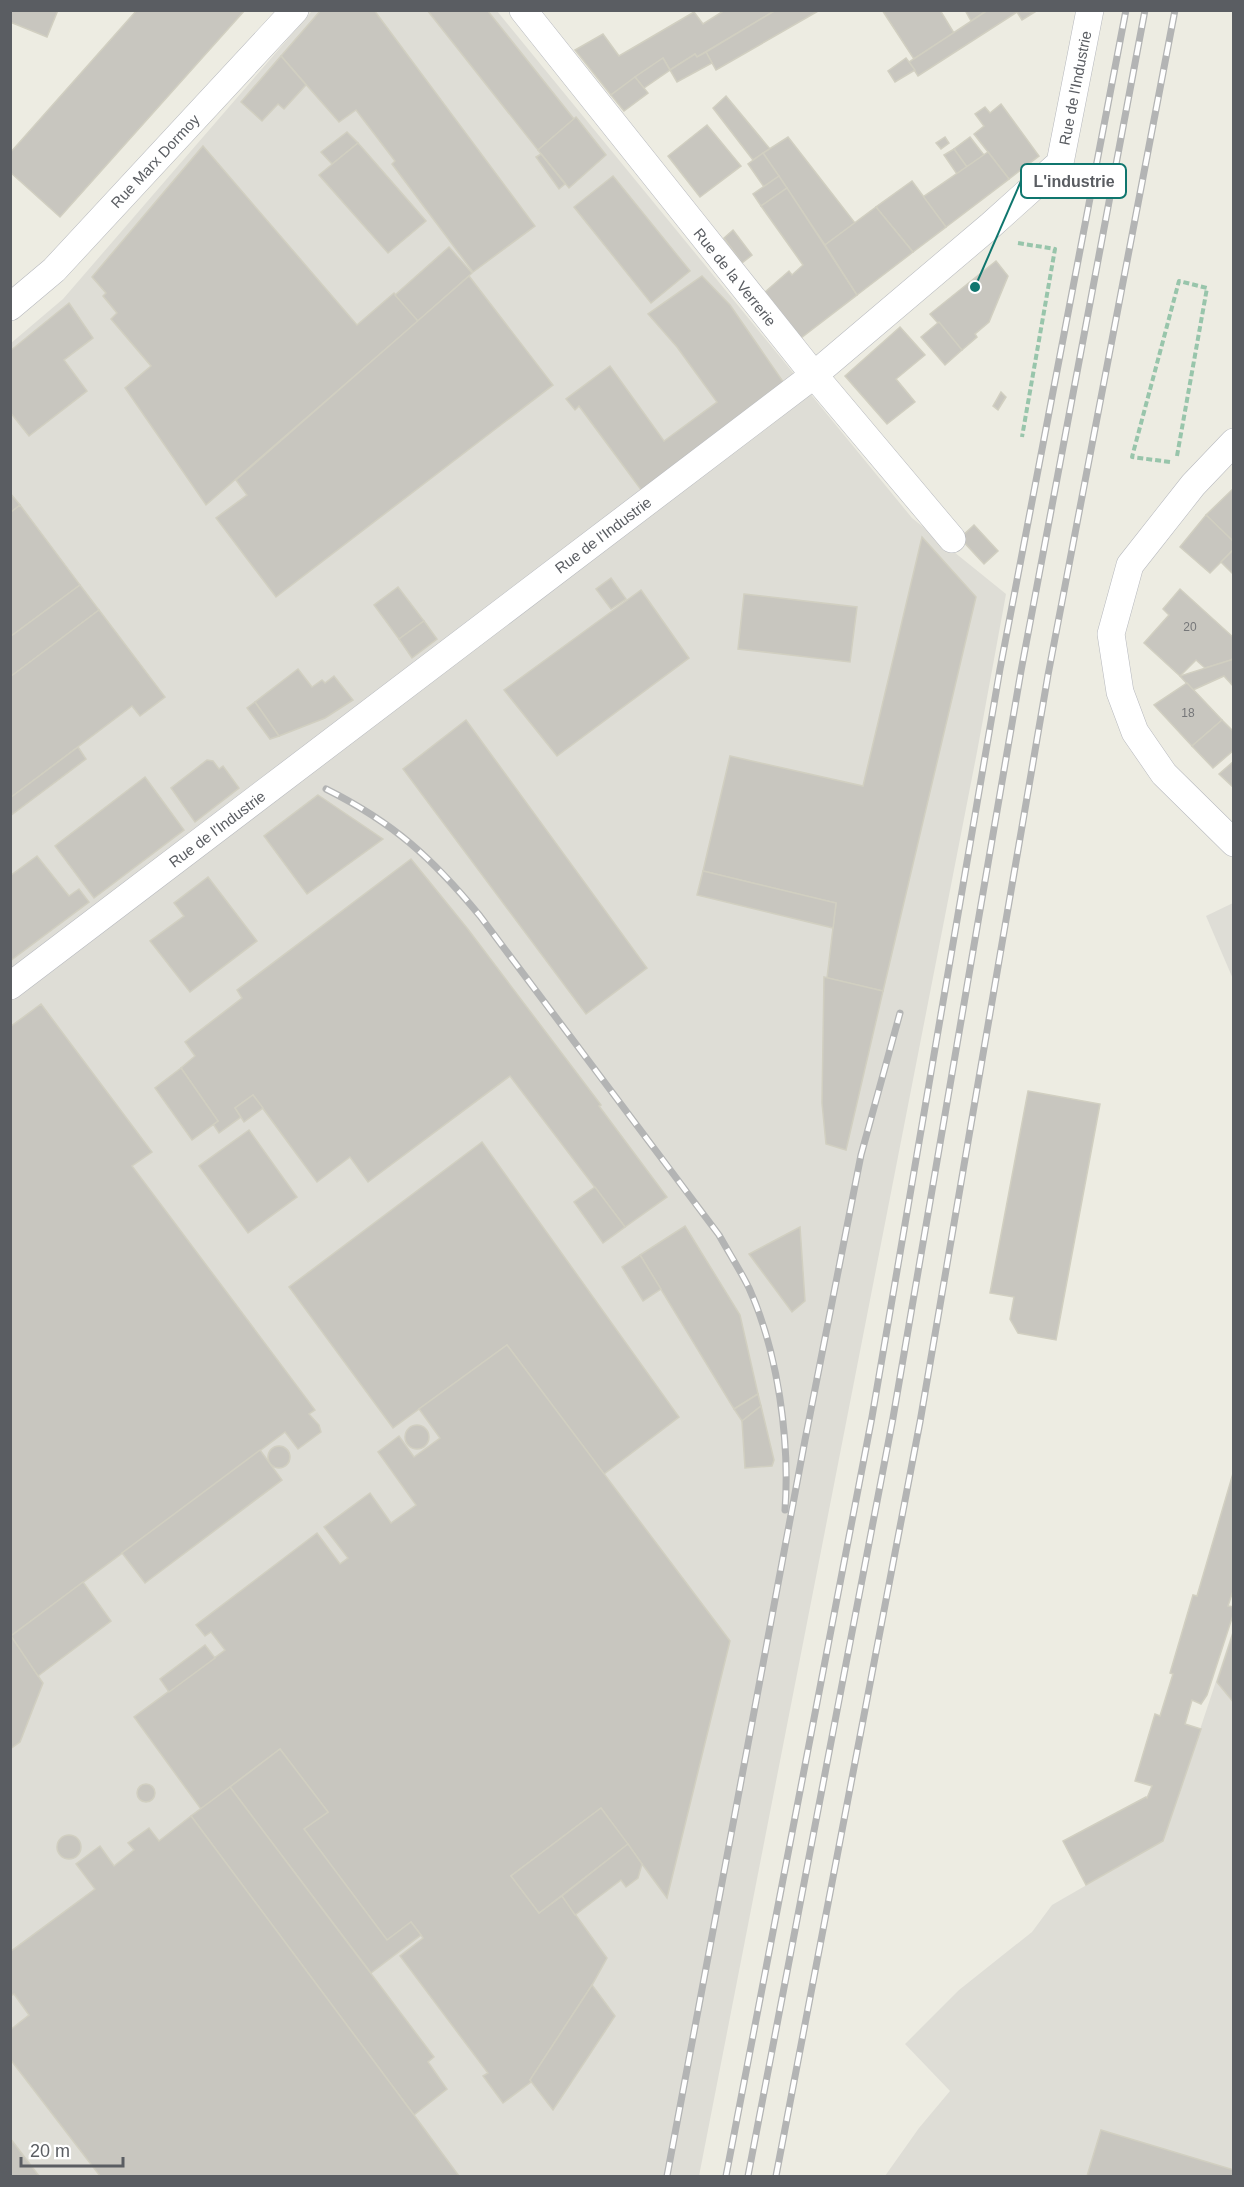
<svg xmlns="http://www.w3.org/2000/svg" width="1244" height="2187" font-family="Arial,sans-serif">
<style>
.industrial{fill:#deddd6}
.building{fill:#c8c6bf;stroke:#d1cfc1;stroke-width:1.5}
.lines{fill:none;stroke-linecap:round;stroke-linejoin:round}
.street-casing{stroke:#b7b9be;stroke-width:28}
.path{stroke:#98c5ab;stroke-width:4;stroke-dasharray:6 3;stroke-linecap:butt}
.street{stroke:#fff;stroke-width:27}
.rail-casing{stroke:#b3b4b4;stroke-width:7}
.rail{stroke:#fff;stroke-width:4.5;stroke-dasharray:14;stroke-linecap:butt}
.labels{text-anchor:middle;dominant-baseline:central;stroke-width:5;stroke-linejoin:round;paint-order:stroke}
.number-label{font-size:12px;fill:#767779}
.street-label{font-size:15px;fill:#5a5d62;stroke:#fff}
.leader{fill:none;stroke:#0f766e;stroke-width:2}
.callout-dot{fill:#0f766e;stroke:#fff;stroke-width:2}
.callout{fill:#fff;stroke:#0f766e;stroke-width:2}
.callout-label{font-size:16px;text-anchor:middle;font-weight:bold;fill:#5a5d62}
</style>
<rect width="100%" height="100%" fill="#edece2"/>
<g class="industrial">
<polygon points="312,11 497,11 912,518 1006,594 977,752 699,2176 11,2176 10,344 63,299"/>
<polygon points="1233,903 1233,979 1206,916"/>
<polygon points="1233,1630 1233,2176 885,2176 919,2128 950,2091 905,2044 959,1990 1032,1932 1052,1905 1163,1841"/>
</g>
<g class="building">
<polygon points="10,10 58,10 47,37 10,22"/>
<polygon points="137,10 245,10 60,217 10,172 10,153"/>
<polygon points="321,10 374,10 535,226 473,272 392,164 395,161 356,110 339,122 281,56"/>
<polygon points="427,10 487,10 574,119 538,150"/>
<polygon points="725,10 776,10 697,57 695,54 670,70 663,58 611,95 575,50 603,34 619,56 694,12 703,24"/>
<polygon points="776,10 820,10 716,70 706,52"/>
<polygon points="882,10 940,10 954,33 914,59"/>
<polygon points="965,10 988,10 971,21"/>
<polygon points="988,10 1035,12 1022,20 1017,12 918,76 909,62"/>
<polygon points="706,52 712,63 677,82 670,70 695,54 697,57"/>
<polygon points="281,56 306,85 284,109 278,104 262,121 241,102"/>
<polygon points="663,58 670,70 644,88 635,77"/>
<polygon points="906,58 915,70 895,82 888,71"/>
<polygon points="635,77 648,93 624,111 611,95"/>
<polygon points="726,96 770,149 753,160 713,108"/>
<polygon points="1001,104 1039,156 1009,179 974,134 984,126 975,114 985,107 990,113"/>
<polygon points="576,117 606,155 569,188 538,150"/>
<polygon points="707,125 741,166 700,197 668,156"/>
<polygon points="347,132 358,143 332,164 321,152"/>
<polygon points="788,137 855,223 825,245 763,153"/>
<polygon points="945,137 949,143 941,149 936,143"/>
<polygon points="970,137 984,155 967,167 954,149"/>
<polygon points="358,143 426,221 388,253 319,175"/>
<polygon points="203,146 357,325 394,293 418,321 206,505 125,388 151,366 111,319 117,313 103,296 106,293 92,277"/>
<polygon points="954,149 967,167 957,174 944,155"/>
<polygon points="988,152 1009,179 946,227 923,197"/>
<polygon points="763,153 779,176 764,187 748,164"/>
<polygon points="541,154 565,184 559,189 536,157"/>
<polygon points="613,176 690,271 651,303 574,207"/>
<polygon points="779,176 787,188 761,206 753,194"/>
<polygon points="912,181 946,227 913,252 876,207"/>
<polygon points="787,188 857,295 801,338 765,292 789,271 792,275 803,265 761,206"/>
<polygon points="876,207 913,252 857,295 825,245"/>
<polygon points="733,230 752,255 742,263 724,238"/>
<polygon points="449,247 472,273 418,321 395,295"/>
<polygon points="996,261 1008,276 989,322 975,334 977,337 962,350 930,314"/>
<polygon points="469,276 553,385 276,597 216,518 247,495 236,480"/>
<polygon points="702,276 730,305 784,383 642,491 579,406 575,410 566,399 610,366 664,441 717,402 677,347 648,314"/>
<polygon points="69,303 93,338 64,360 87,391 29,436 10,412 10,351"/>
<polygon points="939,322 962,350 945,365 921,337"/>
<polygon points="900,327 925,355 896,379 915,402 887,424 845,376"/>
<polygon points="1001,392 1006,397 998,410 993,406"/>
<polygon points="1234,488 1234,542 1206,515"/>
<polygon points="10,493 20,505 10,513"/>
<polygon points="20,505 80,585 10,637 10,513"/>
<polygon points="1206,515 1234,542 1234,549 1210,573 1180,547"/>
<polygon points="974,525 998,551 984,564 960,538"/>
<polygon points="922,537 976,597 883,991 827,978 836,903 703,871 730,756 863,786"/>
<polygon points="1234,549 1234,575 1221,562"/>
<polygon points="611,578 626,599 611,609 596,589"/>
<polygon points="80,585 99,610 10,677 10,637"/>
<polygon points="398,587 424,621 399,639 374,605"/>
<polygon points="1180,589 1234,638 1234,657 1231,660 1205,668 1196,660 1180,676 1144,643 1169,615 1163,609"/>
<polygon points="641,590 689,658 557,756 504,690"/>
<polygon points="744,594 857,607 850,662 738,649"/>
<polygon points="99,610 165,697 140,716 132,706 10,798 10,677"/>
<polygon points="424,621 437,639 412,658 399,639"/>
<polygon points="1234,659 1234,687 1224,676 1193,690 1180,676"/>
<polygon points="298,669 312,687 322,680 325,683 334,676 353,700 325,718 279,736 255,702"/>
<polygon points="1187,683 1222,720 1192,746 1154,705"/>
<polygon points="255,702 279,736 270,739 247,708"/>
<polygon points="466,720 647,968 586,1014 403,769"/>
<polygon points="1222,720 1234,732 1234,750 1213,768 1192,746"/>
<polygon points="78,747 86,759 10,816 10,798"/>
<polygon points="207,760 213,761 219,769 223,766 239,788 195,822 171,788"/>
<polygon points="1234,761 1234,788 1219,774"/>
<polygon points="145,777 184,830 94,898 55,846"/>
<polygon points="318,795 383,839 307,894 264,836"/>
<polygon points="37,856 69,896 79,889 89,902 10,961 10,876"/>
<polygon points="411,859 467,928 601,1105 599,1106 667,1197 625,1227 510,1076 368,1182 350,1157 317,1182 253,1095 235,1108 241,1117 219,1133 213,1124 218,1121 181,1068 195,1056 185,1042 242,998 237,990"/>
<polygon points="703,871 836,903 833,928 697,895"/>
<polygon points="208,877 257,941 190,992 150,941 184,916 174,903"/>
<polygon points="824,977 883,991 846,1150 826,1144 822,1103"/>
<polygon points="41,1004 152,1152 132,1166 315,1410 309,1414 319,1425 321,1432 298,1449 285,1432 11,1636 43,1683 20,1742 10,1749 10,1027"/>
<polygon points="181,1068 218,1121 192,1140 155,1088"/>
<polygon points="1028,1091 1100,1104 1056,1340 1018,1333 1010,1319 1014,1297 990,1293"/>
<polygon points="253,1095 263,1108 244,1122 235,1108"/>
<polygon points="249,1130 297,1197 248,1233 199,1166"/>
<polygon points="482,1142 679,1417 604,1474 507,1345 393,1428 289,1287"/>
<polygon points="595,1187 625,1227 603,1243 574,1202"/>
<polygon points="685,1226 740,1315 758,1394 734,1409 640,1255"/>
<polygon points="800,1227 805,1301 792,1312 749,1254"/>
<polygon points="640,1255 661,1289 643,1301 622,1267"/>
<polygon points="507,1345 730,1641 667,1898 601,1808 511,1876 539,1913 562,1896 607,1958 592,1985 530,2080 531,2082 503,2103 483,2076 488,2073 400,1956 423,1938 421,1935 411,1922 387,1940 304,1829 328,1812 280,1749 201,1809 134,1717 225,1650 211,1632 205,1636 196,1625 317,1533 340,1564 348,1558 324,1527 370,1493 391,1523 416,1505 378,1452 399,1436 414,1457 440,1438 419,1409"/>
<polygon points="758,1394 761,1406 742,1421 734,1409"/>
<polygon points="761,1406 774,1460 772,1466 745,1468 742,1421"/>
<circle cx="417" cy="1437" r="12"/>
<circle cx="279" cy="1457" r="11"/>
<polygon points="260,1450 282,1480 145,1583 122,1553"/>
<polygon points="1234,1470 1234,1588 1228,1606 1234,1607 1234,1612 1207,1695 1201,1704 1192,1700 1185,1724 1201,1729 1163,1841 1086,1885 1063,1841 1146,1797 1147,1798 1152,1786 1135,1781 1155,1714 1160,1716 1173,1674 1170,1673 1193,1595 1197,1596"/>
<polygon points="83,1582 111,1621 38,1676 11,1636"/>
<polygon points="1234,1630 1234,1703 1217,1682"/>
<polygon points="205,1645 215,1658 169,1692 160,1679"/>
<polygon points="280,1749 328,1812 304,1829 387,1940 411,1922 421,1935 371,1973 230,1787"/>
<circle cx="146" cy="1793" r="9"/>
<polygon points="230,1787 434,2057 428,2062 447,2089 414,2115 191,1816"/>
<polygon points="601,1808 628,1844 539,1913 511,1876"/>
<polygon points="191,1816 414,2115 459,2176 100,2176 10,2059 10,2030 29,2015 14,1994 10,1996 10,1952 95,1889 76,1864 100,1846 114,1866 134,1850 128,1843 149,1828 159,1841"/>
<circle cx="69" cy="1847" r="12"/>
<polygon points="628,1844 642,1864 638,1878 626,1887 621,1880 575,1915 562,1896"/>
<polygon points="592,1985 615,2016 553,2110 530,2080"/>
<polygon points="1101,2130 1234,2170 1234,2176 1087,2176"/>
<polygon points="10,2138 39,2176 10,2176"/>
</g>
<g class="lines">
<g class="street-casing">
<g id="street">
<polyline points="523,10 814,375 952,539"/>
<polyline points="10,307 54,270 295,10"/>
<polyline points="1234,442 1193,485 1130,565 1111,634 1120,692 1135,732 1164,774 1234,843"/>
<polyline points="10,986 814,375 991,225 1060,163 1090,10"/>
</g>
</g>
<g class="path">
<polyline points="1018,243 1055,249 1022,437"/>
<polyline points="1170,462 1132,457 1179,281 1207,288 1177,456"/>
</g>
<use href="#street" class="street"/>
<g class="rail-casing">
<g id="rail">
<path d="M326,789C394,823 432,858 480,916L719,1235C729,1253 740,1270 749,1288C778,1352 790,1441 785,1510"/>
<polyline points="667,2176 805,1440 861,1155 900,1013"/>
<polyline points="726,2176 872,1417 1000,669 1126,10"/>
<polyline points="748,2176 893,1418 1021,671 1145,10"/>
<polyline points="776,2176 920,1422 1048,675 1175,10"/>
</g>
</g>
<use href="#rail" class="rail"/>
</g>
<g class="labels">
<g class="number-label">
<text x="1190" y="627">20</text>
<text x="1188" y="713">18</text>
</g>
<g class="street-label">
<text transform="translate(1075 88) rotate(-79)">Rue de l'Industrie</text>
<text transform="translate(155 161) rotate(-47)">Rue Marx Dormoy</text>
<text transform="translate(735 277) rotate(51)">Rue de la Verrerie</text>
<text transform="translate(603 535) rotate(-37)">Rue de l'Industrie</text>
<text transform="translate(217 829) rotate(-37)">Rue de l'Industrie</text>
</g>
</g>
<path class="leader" d="M975 287L1021 181"/>
<circle class="callout-dot" cx="975" cy="287" r="6"/>
<rect class="callout" x="1021" y="164" width="105" height="34" rx="6"/>
<g class="callout-label">
<text x="1074" y="187">L'industrie</text>
</g>
<rect width="1244" height="2187" fill="none" stroke="#5a5d62" stroke-width="24"/>
<path d="M21 2157v9h102v-9" fill="none" stroke="#5a5d62" stroke-width="3"/>
<text x="30" y="2157" font-size="18" fill="#5a5d62" stroke="#ffffff" stroke-width="4.5" paint-order="stroke">20 m</text>
</svg>
